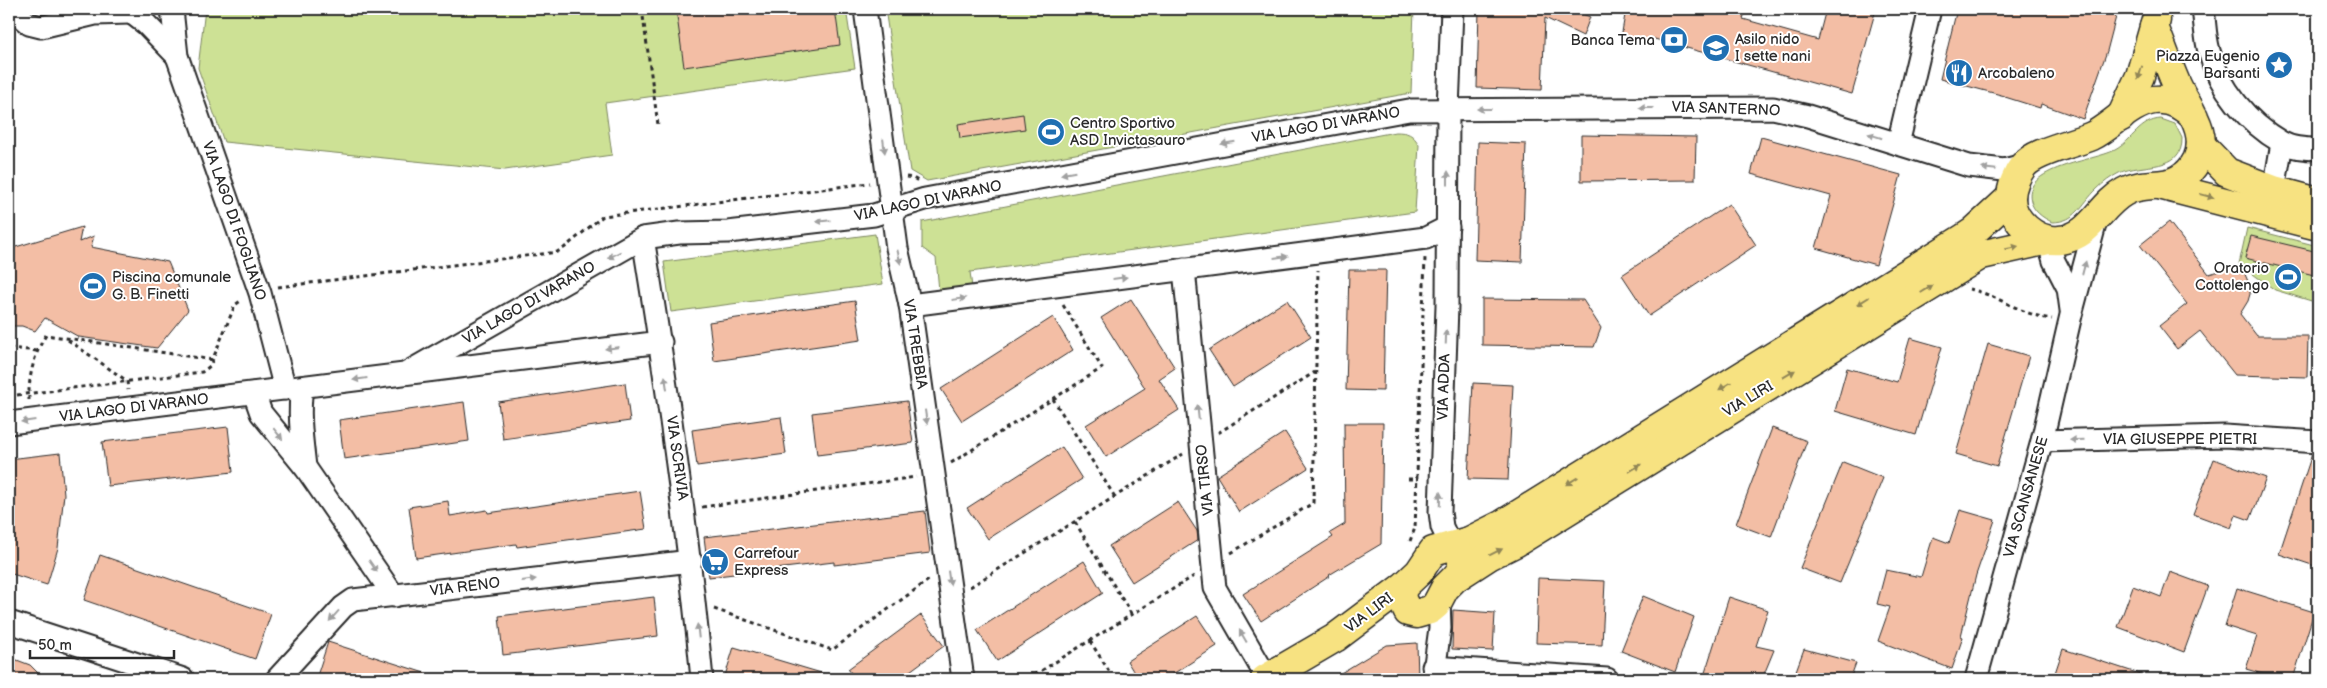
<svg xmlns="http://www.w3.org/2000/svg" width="2327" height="688" font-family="'Balsamiq Sans',sans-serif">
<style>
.green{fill:#cde195;stroke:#7c8660}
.building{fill:#f3bea5;stroke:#2b2b2b}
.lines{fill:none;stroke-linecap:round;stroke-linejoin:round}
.minor-casing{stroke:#2b2b2b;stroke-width:25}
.major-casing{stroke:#2b2b2b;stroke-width:31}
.path{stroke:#2b2b2b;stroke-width:3;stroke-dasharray:4 4;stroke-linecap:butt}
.minor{stroke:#fff;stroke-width:21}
.major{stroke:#f7e281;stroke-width:28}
.oneway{fill:#918656}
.oneway2{fill:#a0a0a0}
.labels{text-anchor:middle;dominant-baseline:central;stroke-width:4;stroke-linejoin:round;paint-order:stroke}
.poi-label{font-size:15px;fill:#2b2b2b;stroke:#fff;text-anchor:start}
.street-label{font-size:15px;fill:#2b2b2b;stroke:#fff}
</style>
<rect width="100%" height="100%" fill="#fff"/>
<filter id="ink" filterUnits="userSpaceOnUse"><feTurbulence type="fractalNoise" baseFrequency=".02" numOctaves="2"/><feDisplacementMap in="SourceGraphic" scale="10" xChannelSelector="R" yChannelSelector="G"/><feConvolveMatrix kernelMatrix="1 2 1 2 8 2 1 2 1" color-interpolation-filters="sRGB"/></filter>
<g filter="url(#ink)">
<g class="green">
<polygon points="205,9 846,9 855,68 605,103 612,155 505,170 224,142 198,68"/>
<polygon points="885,9 1414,9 1411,93 927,181 910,171"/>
<path d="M2161,119L2175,124L2182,138C2183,173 2142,162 2119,173C2111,177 2103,183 2097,189C2081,204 2077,222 2052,222C2043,218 2033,211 2031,201C2021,167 2094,161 2115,150C2132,141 2140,120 2161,119Z"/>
<path d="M1395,132C1408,132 1413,134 1419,145L1415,212L970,272L972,287L939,291L936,258L922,248V222Z"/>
<polygon points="2247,228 2318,246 2318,303 2275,290 2239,264"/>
<polygon points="875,234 883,284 671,312 664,262"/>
</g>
<g class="building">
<polygon points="676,9 835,9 840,45 684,67"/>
<polygon points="1479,9 1570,9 1590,17 1583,36 1545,18 1542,90 1477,88"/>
<polygon points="1626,9 1746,9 1743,19 1818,40 1826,9 1876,9 1852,94 1651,38 1651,41 1621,38"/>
<polygon points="1957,9 2118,9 2107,51 2083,119 2041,104 2040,108 2005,97 2005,96 1940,79"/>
<polygon points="1023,114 1025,129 960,138 958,124"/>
<polygon points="1581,135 1696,137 1695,180 1581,181"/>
<polygon points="1761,137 1901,175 1876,265 1816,248 1831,196 1751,174"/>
<polygon points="1478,142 1526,144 1522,262 1475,260"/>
<polygon points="1729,204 1756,245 1649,316 1622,275"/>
<polygon points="2169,222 2209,274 2230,268 2244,272 2250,286 2250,294 2248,301 2240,314 2257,336 2308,336 2307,377 2235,375 2200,331 2177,349 2159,326 2187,304 2140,245"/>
<polygon points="82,227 79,242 94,236 91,247 168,262 188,310 157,348 79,337 45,318 35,331 22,326 9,326 9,249"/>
<polygon points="2251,236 2318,252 2318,276 2245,258"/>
<polygon points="1349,270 1386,270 1383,391 1346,390"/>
<polygon points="1131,299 1175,368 1159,379 1179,410 1106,457 1086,425 1145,388 1101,318"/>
<polygon points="1482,299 1583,300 1601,328 1594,347 1482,345"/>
<polygon points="1287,300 1311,337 1233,387 1209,350"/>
<polygon points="855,301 861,340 714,361 709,322"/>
<polygon points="1053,317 1073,350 962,421 941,389"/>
<polygon points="1910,338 1942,347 1916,435 1835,411 1847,368 1897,382"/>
<polygon points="1988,344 2029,356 1997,466 1956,454"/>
<polygon points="625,383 630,421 503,439 498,402"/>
<polygon points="1473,383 1513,385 1508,480 1468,479"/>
<polygon points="907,401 913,443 817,455 812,413"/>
<polygon points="464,402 469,441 344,459 339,420"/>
<polygon points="781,417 786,454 697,466 692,430"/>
<polygon points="1344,423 1383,423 1381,544 1329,575 1330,576 1261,621 1243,594 1333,537 1330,533 1345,524"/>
<polygon points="228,427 233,472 108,486 102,442"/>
<polygon points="1772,428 1807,441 1771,537 1736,524"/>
<polygon points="1285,432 1308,468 1239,512 1217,476"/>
<polygon points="1062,447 1082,479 988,539 967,508"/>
<polygon points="60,453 64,494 58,548 47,585 9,573 11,500 9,459"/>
<polygon points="2312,454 2318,454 2318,567 2279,554"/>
<polygon points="2214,459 2266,478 2250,520 2236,515 2231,528 2193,514"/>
<polygon points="1843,462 1883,478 1840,583 1800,568"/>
<polygon points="640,491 646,529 517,547 516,544 416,558 409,507 448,501 450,516 487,510 488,513"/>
<polygon points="1178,502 1197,531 1198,540 1132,582 1109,546"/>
<polygon points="1960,510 1995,520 1976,575 1961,636 1963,637 1952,669 1878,641 1890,607 1877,604 1886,570 1921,577 1933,537 1949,543"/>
<polygon points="925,511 930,553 834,565 834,562 709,577 704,537"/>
<polygon points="100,555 271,614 255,659 84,600"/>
<polygon points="1084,561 1103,593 997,661 977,630"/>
<polygon points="2170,572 2208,586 2184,652 2118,627 2133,586 2161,597"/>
<polygon points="1538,578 1605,581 1602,645 1536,643"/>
<polygon points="2237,588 2314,612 2293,679 2279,679 2246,669 2257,636 2225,626"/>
<polygon points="1643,596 1694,617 1675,672 1621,651"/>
<polygon points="654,597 658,636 503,655 499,616"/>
<polygon points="1729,597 1768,610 1756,646 1774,650 1762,679 1703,679"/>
<polygon points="1453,610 1495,613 1493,651 1452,649"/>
<polygon points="921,615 944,646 899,679 856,679 848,669"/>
<polygon points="1197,616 1217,646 1165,679 1138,679 1127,661"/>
<polygon points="328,642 434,676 433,679 316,679"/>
<polygon points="1417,643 1418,679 1331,679 1387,645"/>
<polygon points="734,647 828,675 827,679 724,679"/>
<polygon points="1804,649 1856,663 1850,679 1793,679"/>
<polygon points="2063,649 2146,676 2145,679 2053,679"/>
<polygon points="9,657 30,665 44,679 9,679"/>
</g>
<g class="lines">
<g class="minor-casing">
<g id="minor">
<polyline points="12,9 29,24 41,27 95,14 129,13"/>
<polyline points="172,9 177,56 260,293 285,389"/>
<polyline points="865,9 897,248 910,305 963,679"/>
<path d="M2203,9C2205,22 2205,37 2209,51C2219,88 2248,123 2281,142C2291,148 2307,149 2318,149"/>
<polyline points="133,14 146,24 177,56"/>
<polyline points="1898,144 1930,9"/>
<polyline points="2274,190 2282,143"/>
<path d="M643,238C667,385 688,531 702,679"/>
<polyline points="2048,240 2054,261 2068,288 2071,310"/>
<polyline points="1184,269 1215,588 1267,678"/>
<polyline points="910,305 1426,238 1448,227"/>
<polyline points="408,372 643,238 679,233 728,232 874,215 925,199 1409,110 1773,108 1808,116 1969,166 2004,170 2024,165"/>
<path d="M302,387C298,414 302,440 305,467"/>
<polyline points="254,393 261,413 305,467 394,596"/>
<polyline points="9,423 661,342"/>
<polyline points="2042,441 2225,436 2318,442"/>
<polyline points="1451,546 1442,527 1440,512 1447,306 1448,109 1452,9"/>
<polyline points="9,622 183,679"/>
<polyline points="1433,667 1607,679"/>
<polyline points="277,679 343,607 353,600 691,561"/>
<polyline points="1433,679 1440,628 1439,598"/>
<polyline points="1976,679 2042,441 2071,315 2096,221"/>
</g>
</g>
<g class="major-casing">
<g id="major">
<path d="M2154,27C2162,46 2168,65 2176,83C2187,108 2210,132 2197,160C2193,168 2187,175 2179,179C2162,189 2142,181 2124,192C2099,206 2092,236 2060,240C2037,243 2011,221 2011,198C2011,187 2017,174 2023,166C2035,151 2073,144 2092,136C2112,126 2131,103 2154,100C2170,98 2183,105 2194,117"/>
<polyline points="2121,117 2140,76 2156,20"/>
<polyline points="2201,145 2227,172 2274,190 2318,202"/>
<polyline points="2159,185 2318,226"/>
<polyline points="1451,546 1469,541 1503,524 1964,238 1973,232 2011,197"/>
<path d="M1455,578C1466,567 1464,554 1451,546L1433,551L1419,572L1403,587L1401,598L1408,612L1416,614L1430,610L1436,605L1445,588L1455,578L1489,556L1515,543L1981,255L2048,240"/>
<polyline points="1265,679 1335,638 1403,587"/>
</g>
</g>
<g class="path">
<polyline points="642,9 658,125"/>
<polyline points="906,177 913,178 918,181"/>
<polyline points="278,287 557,252 564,248 603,216 870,183"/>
<path d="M1969,289C1998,295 2021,315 2052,319"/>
<polyline points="68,340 127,381 128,390"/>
<polyline points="9,348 37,351"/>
<polyline points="9,396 202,372 210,366 235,305 242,300"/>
<polyline points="1053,399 1102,368 1063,305"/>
<path d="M29,400C28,378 34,354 46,335L213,360"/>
<polyline points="1218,433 1315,372"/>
<polyline points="951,463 1053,399 1115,497"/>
<polyline points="1408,479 1418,479"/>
<polyline points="702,507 916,477"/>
<polyline points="1075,522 1132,615"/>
<polyline points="1410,541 1415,528 1425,258"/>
<polyline points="1231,553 1313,503 1318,270"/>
<polyline points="970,587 1183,454"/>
<polyline points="714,609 832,650 930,579"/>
<polyline points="1090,641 1114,679"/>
<polyline points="1028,679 1194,576"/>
</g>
<use href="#minor" class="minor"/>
<use href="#major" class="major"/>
</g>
<defs><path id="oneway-solid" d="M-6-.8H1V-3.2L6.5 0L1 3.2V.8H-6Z" transform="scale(1.25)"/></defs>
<g class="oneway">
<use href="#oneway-solid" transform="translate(2140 73) rotate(107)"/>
<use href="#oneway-solid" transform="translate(2207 196) rotate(15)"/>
<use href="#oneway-solid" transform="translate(2012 248) rotate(-12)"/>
<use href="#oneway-solid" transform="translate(1927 289) rotate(-32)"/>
<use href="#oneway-solid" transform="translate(1863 301) rotate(148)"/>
<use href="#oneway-solid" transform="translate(1789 374) rotate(-31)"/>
<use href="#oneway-solid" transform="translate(1725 386) rotate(148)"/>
<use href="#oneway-solid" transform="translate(1635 468) rotate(-32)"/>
<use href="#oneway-solid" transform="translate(1572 481) rotate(148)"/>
<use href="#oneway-solid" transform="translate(1496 552) rotate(-26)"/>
</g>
<g class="oneway2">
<use href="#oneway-solid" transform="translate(1646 108) rotate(180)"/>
<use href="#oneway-solid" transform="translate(1484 109) rotate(180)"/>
<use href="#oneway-solid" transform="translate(1875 136) rotate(-163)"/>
<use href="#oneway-solid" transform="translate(1228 143) rotate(170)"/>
<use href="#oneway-solid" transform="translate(884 146) rotate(83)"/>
<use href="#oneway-solid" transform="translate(1989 169) rotate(-174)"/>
<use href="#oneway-solid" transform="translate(1068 173) rotate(170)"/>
<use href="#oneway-solid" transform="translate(1448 178) rotate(-90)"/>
<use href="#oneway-solid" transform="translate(823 221) rotate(174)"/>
<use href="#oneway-solid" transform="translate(614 255) rotate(153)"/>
<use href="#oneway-solid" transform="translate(899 257) rotate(77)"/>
<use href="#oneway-solid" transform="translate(1281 257) rotate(-7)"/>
<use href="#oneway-solid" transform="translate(2084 268) rotate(-75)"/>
<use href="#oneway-solid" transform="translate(1120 278) rotate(-7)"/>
<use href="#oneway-solid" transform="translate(959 299) rotate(-7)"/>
<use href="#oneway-solid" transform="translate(1446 337) rotate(-88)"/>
<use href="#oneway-solid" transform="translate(612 348) rotate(173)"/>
<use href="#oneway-solid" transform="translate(360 379) rotate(172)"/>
<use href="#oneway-solid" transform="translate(666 383) rotate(-98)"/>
<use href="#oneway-solid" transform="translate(1198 412) rotate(-96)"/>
<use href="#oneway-solid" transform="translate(926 417) rotate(82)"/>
<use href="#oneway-solid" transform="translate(28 421) rotate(173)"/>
<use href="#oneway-solid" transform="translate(278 434) rotate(51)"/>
<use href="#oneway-solid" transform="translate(2077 440) rotate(178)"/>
<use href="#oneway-solid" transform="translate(1440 499) rotate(-88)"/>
<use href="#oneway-solid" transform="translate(373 566) rotate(55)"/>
<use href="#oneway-solid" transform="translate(949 578) rotate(82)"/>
<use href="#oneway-solid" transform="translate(529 580) rotate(-7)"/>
<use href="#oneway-solid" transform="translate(334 616) rotate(132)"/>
<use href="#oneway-solid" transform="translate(698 631) rotate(-96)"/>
<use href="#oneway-solid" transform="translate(1243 636) rotate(-120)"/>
</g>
</g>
<defs>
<g id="bank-disc" transform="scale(1.4375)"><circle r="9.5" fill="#1f6fb2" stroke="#fff"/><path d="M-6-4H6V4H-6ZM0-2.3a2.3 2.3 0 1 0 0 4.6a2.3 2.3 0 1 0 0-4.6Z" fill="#fff"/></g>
<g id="school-disc" transform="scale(1.4375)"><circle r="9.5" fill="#1f6fb2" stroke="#fff"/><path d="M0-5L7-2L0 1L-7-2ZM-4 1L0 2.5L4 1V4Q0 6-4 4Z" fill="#fff"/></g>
<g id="sight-disc" transform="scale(1.4375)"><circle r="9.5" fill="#1f6fb2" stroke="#fff"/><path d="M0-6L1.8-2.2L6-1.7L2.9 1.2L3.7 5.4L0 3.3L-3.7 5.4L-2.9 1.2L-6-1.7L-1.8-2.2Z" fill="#fff"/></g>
<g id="restaurant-disc" transform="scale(1.4375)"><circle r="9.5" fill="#1f6fb2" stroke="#fff"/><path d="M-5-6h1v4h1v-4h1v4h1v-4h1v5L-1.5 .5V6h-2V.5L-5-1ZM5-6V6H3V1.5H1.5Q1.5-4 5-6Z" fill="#fff"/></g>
<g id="stadium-disc" transform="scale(1.4375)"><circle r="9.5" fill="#1f6fb2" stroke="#fff"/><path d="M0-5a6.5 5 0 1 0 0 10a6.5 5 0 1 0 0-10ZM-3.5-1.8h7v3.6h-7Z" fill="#fff"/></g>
<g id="supermarket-disc" transform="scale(1.4375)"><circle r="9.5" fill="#1f6fb2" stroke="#fff"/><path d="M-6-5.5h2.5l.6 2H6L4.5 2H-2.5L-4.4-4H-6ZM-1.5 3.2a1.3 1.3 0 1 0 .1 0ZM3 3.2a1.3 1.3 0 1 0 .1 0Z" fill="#fff"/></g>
</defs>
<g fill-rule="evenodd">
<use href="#bank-disc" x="1674" y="40"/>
<use href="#school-disc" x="1716" y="48"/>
<use href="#sight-disc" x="2279" y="65"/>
<use href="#restaurant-disc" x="1959" y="73"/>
<use href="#stadium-disc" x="1051" y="132"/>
<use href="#stadium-disc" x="2288" y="277"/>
<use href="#stadium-disc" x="93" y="286"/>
<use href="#supermarket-disc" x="715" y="562"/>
</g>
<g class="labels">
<g class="poi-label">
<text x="1735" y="39">Asilo nido<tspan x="1735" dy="17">I sette nani</tspan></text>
<text x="1655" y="40" text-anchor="end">Banca Tema</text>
<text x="2260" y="56" text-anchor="end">Piazza Eugenio<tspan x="2260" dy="17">Barsanti</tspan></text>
<text x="1978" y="73">Arcobaleno</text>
<text x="1070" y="123">Centro Sportivo<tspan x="1070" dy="17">ASD Invictasauro</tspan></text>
<text x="2269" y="268" text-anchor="end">Oratorio<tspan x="2269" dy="17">Cottolengo</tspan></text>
<text x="112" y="277">Piscina comunale<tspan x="112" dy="17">G. B. Finetti</tspan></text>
<text x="734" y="553">Carrefour<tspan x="734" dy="17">Express</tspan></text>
</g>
<g class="street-label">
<text transform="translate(1726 109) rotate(2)">VIA SANTERNO</text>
<text transform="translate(1326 125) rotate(-10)">VIA LAGO DI VARANO</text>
<text transform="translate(928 201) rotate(-12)">VIA LAGO DI VARANO</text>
<text transform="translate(234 221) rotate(71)">VIA LAGO DI FOGLIANO</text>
<text transform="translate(529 303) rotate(-30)">VIA LAGO DI VARANO</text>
<text transform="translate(915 344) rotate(81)">VIA TREBBIA</text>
<text transform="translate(1444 387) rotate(-88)">VIA ADDA</text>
<text transform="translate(1748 399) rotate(-31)">VIA LIRI</text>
<text transform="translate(134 408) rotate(-7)">VIA LAGO DI VARANO</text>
<text x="2180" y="439">VIA GIUSEPPE PIETRI</text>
<text transform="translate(677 458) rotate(82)">VIA SCRIVIA</text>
<text transform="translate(1205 480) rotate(-96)">VIA TIRSO</text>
<text transform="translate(2026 497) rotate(-74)">VIA SCANSANESE</text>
<text transform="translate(465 587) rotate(-7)">VIA RENO</text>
<text transform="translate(1369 613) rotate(-37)">VIA LIRI</text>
</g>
</g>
<rect width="2327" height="688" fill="none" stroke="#fff" stroke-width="30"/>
<rect x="15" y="15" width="2297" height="658" fill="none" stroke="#2b2b2b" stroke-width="2" filter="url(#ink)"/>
<path d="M30 650v8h144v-8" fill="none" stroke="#2b2b2b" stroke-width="2.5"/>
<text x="38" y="650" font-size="15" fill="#2b2b2b" stroke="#ffffff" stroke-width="4" paint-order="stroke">50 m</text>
</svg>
